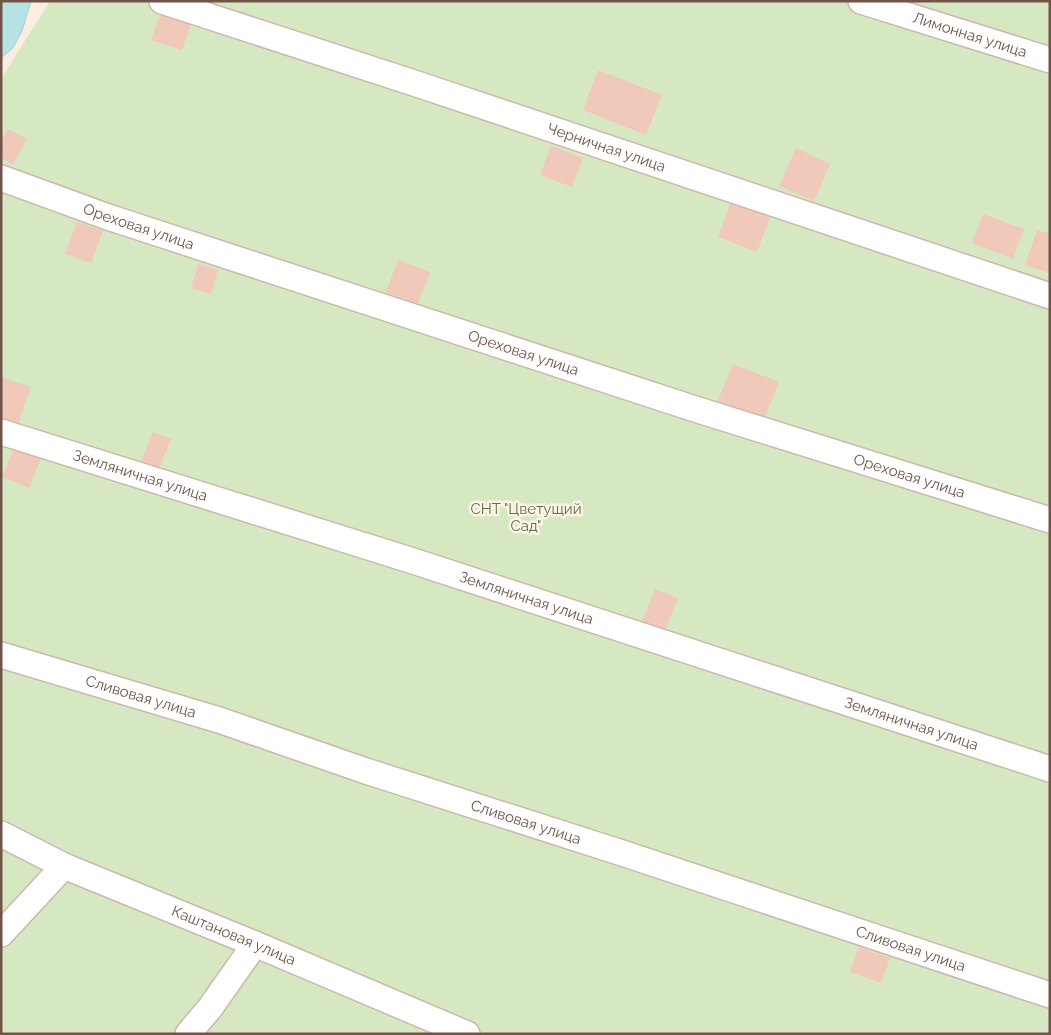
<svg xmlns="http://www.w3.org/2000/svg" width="1051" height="1035" font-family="Raleway,sans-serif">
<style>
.green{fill:#d5e8c1}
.water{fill:#b7e3e4;stroke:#9dd3d5}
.building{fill:#f0c9ba}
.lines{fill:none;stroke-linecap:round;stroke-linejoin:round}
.street-casing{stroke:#ceb7ac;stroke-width:28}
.street{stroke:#fff;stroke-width:25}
.labels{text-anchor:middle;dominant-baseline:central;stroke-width:5;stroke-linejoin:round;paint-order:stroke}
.street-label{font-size:15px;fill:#725349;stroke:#fff3e7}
.park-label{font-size:15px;fill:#587842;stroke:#fff3e7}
</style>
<rect width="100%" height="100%" fill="#fbeee1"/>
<polygon class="green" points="50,1 1050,1 1050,1034 1,1034 1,79"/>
<polygon class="water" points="1,1 31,1 22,31 13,48 1,58"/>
<g class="building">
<polygon points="162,10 192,21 182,50 151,40"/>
<polygon points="598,70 662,95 646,135 583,110"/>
<polygon points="8,129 27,139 13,164 1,158 1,140"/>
<polygon points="551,146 583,158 572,187 540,175"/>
<polygon points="796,148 830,164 814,201 779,186"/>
<polygon points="732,198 772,213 757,252 718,237"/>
<polygon points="983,214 1024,229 1013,259 972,243"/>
<polygon points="77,222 103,231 91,263 65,254"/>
<polygon points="1037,230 1050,234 1050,273 1025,265"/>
<polygon points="398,260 430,272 418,304 386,292"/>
<polygon points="198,264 218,270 211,294 191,288"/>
<polygon points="733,364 779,382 763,422 717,403"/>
<polygon points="1,377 31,387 17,427 1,421"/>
<polygon points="153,432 171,439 159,469 141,461"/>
<polygon points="16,443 43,454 29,488 2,477"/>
<polygon points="655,589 678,598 665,631 642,622"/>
<polygon points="859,947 890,958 881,983 850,972"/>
</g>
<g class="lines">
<g class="street-casing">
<g id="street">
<path id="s1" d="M162,1L417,84L1050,296"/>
<path id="s2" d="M861,1L1050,60"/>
<path id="s3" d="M1,178L108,217L695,409L1050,520"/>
<path id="s4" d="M1,432L410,560L1050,769"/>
<path id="s5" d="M1,655L219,720L366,771L619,852L1050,995"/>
<path id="s6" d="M1,834L64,866L255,944L467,1034"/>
<polyline points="1,934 64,866"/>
<polyline points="188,1034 210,1008 255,944"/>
</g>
</g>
<use href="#street" class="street"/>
</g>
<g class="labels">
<g class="street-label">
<text stroke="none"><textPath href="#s2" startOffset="114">Лимонная улица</textPath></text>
<text stroke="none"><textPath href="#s1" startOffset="468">Черничная улица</textPath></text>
<text stroke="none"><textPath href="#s3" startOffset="146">Ореховая улица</textPath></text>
<text stroke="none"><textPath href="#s3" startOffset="551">Ореховая улица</textPath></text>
<text stroke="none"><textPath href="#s4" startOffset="146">Земляничная улица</textPath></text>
<text stroke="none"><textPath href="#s3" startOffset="956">Ореховая улица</textPath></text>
<text stroke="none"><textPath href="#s4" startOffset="551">Земляничная улица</textPath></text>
<text stroke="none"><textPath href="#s5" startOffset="146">Сливовая улица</textPath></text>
<text stroke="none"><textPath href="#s4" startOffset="956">Земляничная улица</textPath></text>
<text stroke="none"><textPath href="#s5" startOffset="551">Сливовая улица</textPath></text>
<text stroke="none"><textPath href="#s6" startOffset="254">Каштановая улица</textPath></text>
<text stroke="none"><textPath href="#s5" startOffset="956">Сливовая улица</textPath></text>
</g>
<g class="park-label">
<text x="526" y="509">СНТ "Цветущий<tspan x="526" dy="17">Сад"</tspan></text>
</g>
</g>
<rect width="1051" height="1035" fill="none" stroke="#725349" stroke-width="5"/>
</svg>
